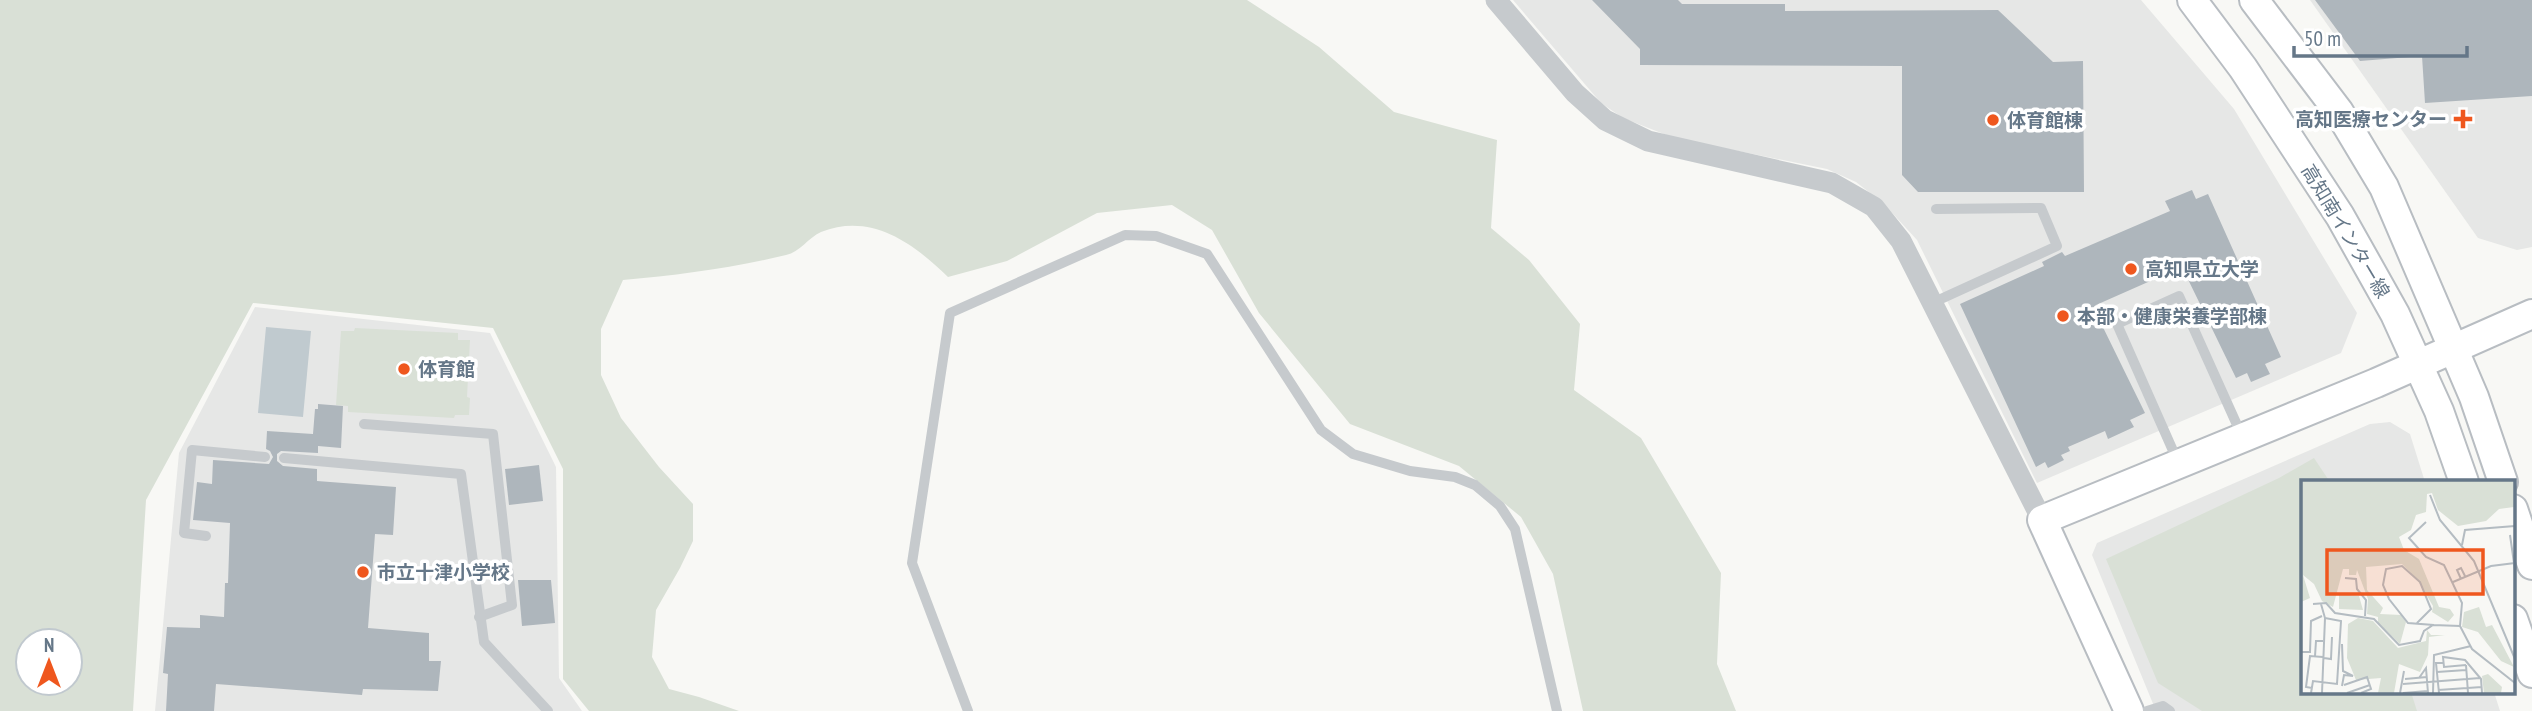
<svg xmlns="http://www.w3.org/2000/svg" width="2532" height="711" font-family="'PT Sans Narrow','Noto Sans JP',sans-serif">
<style>
.built{fill:#e6e7e6}
.green{fill:#d9e0d6;fill-rule:evenodd}
.water{fill:#c0cacf}
.building{fill:#aeb6bc}
.lines{fill:none;stroke-linecap:round;stroke-linejoin:round}
.secondary-casing{stroke:#b8bdc2;stroke-width:32}
.lane{stroke:#c6cacd;stroke-width:10}
.street{stroke:#c6cacd;stroke-width:21}
.secondary{stroke:#fff;stroke-width:28}
.poi-dot{fill:#ef571e;stroke:#fff;stroke-width:2.5}
.labels{text-anchor:middle;dominant-baseline:central;stroke-width:7;stroke-linejoin:round;paint-order:stroke}
.poi-label{font-size:19px;font-weight:bold;fill:#657788;stroke:#fff;text-anchor:start}
.street-label{font-size:19px;fill:#657788;stroke:#fff}
.inset-road{fill:none;stroke:#b4bcc2;stroke-width:2}
.view{fill:#ef571e;fill-opacity:0.15;stroke:#ef571e;stroke-width:3.5}
.inset-edge{fill:none;stroke:#657788;stroke-width:3.5}
</style>
<rect width="100%" height="100%" fill="#f8f8f5"/>
<g class="built">
<polygon points="1513,0 2141,0 2234,109 2357,313 2341,353 2037,483 1917,240 1884,204 1856,182 1827,169 1674,138 1623,118 1601,103"/>
<polygon points="2310,0 2532,0 2532,247 2517,250 2478,238"/>
<polygon points="255,307 490,333 556,467 559,678 582,711 155,711 179,453"/>
<polygon points="2390,422 2410,434 2425,482 2303,482 2303,692 2494,692 2500,711 2156,711 2092,555 2097,543 2370,424"/>
</g>
<g class="green">
<path d="M0,0H1247L1319,47L1394,112L1497,140L1491,228L1529,260L1580,324L1574,390L1641,438L1721,573L1717,664L1736,711H1583L1553,574L1521,517L1459,466L1350,424L1259,313L1212,230L1172,205L1097,213L1007,261L948,277C914,244 872,212 821,232C808,238 800,252 786,255C732,268 679,275 623,280L601,329V375L621,418L659,467L693,504V541L680,568L656,610L652,657L669,689L699,697L739,711H589L563,679V469L493,328L253,303L146,500L133,711H0ZM28,641H70V683H28Z"/>
<polygon points="355,328 458,333 458,340 470,340 467,397 470,398 469,415 455,415 454,418 348,412 348,406 336,405 341,331 354,331"/>
<polygon points="2314,458 2330,482 2303,482 2303,692 2411,692 2417,711 2202,711 2158,683 2106,559 2279,478"/>
</g>
<polygon class="water" points="266,327 311,331 303,417 258,413"/>
<g class="building">
<polygon points="1592,0 1678,0 1682,4 1785,4 1785,11 1998,10 2053,62 2083,61 2084,192 1918,192 1902,175 1902,66 1640,65 1640,49"/>
<polygon points="2315,0 2532,0 2532,96 2425,103 2422,56 2360,61"/>
<polygon points="2192,190 2196,199 2208,194 2281,357 2265,364 2270,374 2251,382 2247,373 2236,378 2182,267 2096,305 2098,310 2095,311 2145,413 2130,420 2134,427 2108,439 2105,431 2068,447 2070,451 2061,455 2064,460 2048,468 2045,462 2036,467 1960,304 2044,266 2042,262 2062,252 2065,256 2170,211 2165,201"/>
<polygon points="318,404 343,406 341,448 318,446 318,453 281,451 277,454 277,461 283,466 317,469 317,481 396,487 393,535 375,534 368,628 429,633 429,661 441,661 438,691 363,689 362,695 216,684 214,711 166,711 168,674 163,673 167,627 200,628 200,615 224,617 225,583 228,583 230,523 193,520 197,482 212,484 213,460 269,464 273,457 270,451 266,449 267,431 313,434 315,409 318,409"/>
<polygon points="539,465 543,501 509,505 505,469"/>
<polygon points="518,580 551,580 555,623 522,626"/>
</g>
<g class="lines">
<g class="secondary-casing">
<g id="secondary">
<polyline points="2192,0 2243,68 2340,216 2395,314 2439,411 2464,482"/>
<polyline points="2254,0 2339,112 2384,187 2474,397 2503,482"/>
<polyline points="2513,509 2532,565"/>
<polyline points="2513,619 2532,673"/>
<polyline points="2129,711 2042,520 2376,383 2532,314"/>
</g>
</g>
<g class="lane">
<polyline points="1932,303 2057,246 2041,208 1936,209"/>
<polyline points="364,424 493,434 512,605 479,617"/>
<polyline points="284,458 461,474 484,642 548,711"/>
<polyline points="2178,462 2117,324 2179,296 2242,436"/>
<polyline points="206,536 184,533 192,450 265,457"/>
<polyline points="968,711 912,563 950,313 1125,235 1156,236 1207,254 1321,430 1353,454 1410,471 1455,477 1475,485 1500,506 1515,529 1557,711"/>
<polyline points="2147,711 2163,706 2170,711"/>
</g>
<polyline class="street" points="1496,0 1575,93 1605,120 1648,141 1832,183 1874,207 1901,241 2042,520"/>
<use href="#secondary" class="secondary"/>
</g>
<g class="poi-dot">
<path d="M2459.5 108.5h7v7h7v7h-7v7h-7v-7h-7v-7h7z"/>
<circle cx="1993" cy="120" r="7"/>
<circle cx="2131" cy="269" r="7"/>
<circle cx="2063" cy="316" r="7"/>
<circle cx="404" cy="369" r="7"/>
<circle cx="363" cy="572" r="7"/>
</g>
<g class="labels">
<g class="poi-label">
<text x="2447" y="119" text-anchor="end">高知医療センター</text>
<text x="2007" y="120">体育館棟</text>
<text x="2145" y="269">高知県立大学</text>
<text x="2077" y="316">本部・健康栄養学部棟</text>
<text x="418" y="369">体育館</text>
<text x="377" y="572">市立十津小学校</text>
</g>
<g class="street-label">
<text transform="translate(2346 231) rotate(59)">高知南インター線</text>
</g>
</g>
<g transform="translate(2301 480)">
<rect width="214" height="214" fill="#f8f8f5"/>
<path d="M0,0H213V27L198,29L185,41L157,46L137,30L131,13L126,14L125,32L115,35L110,50L98,57L103,70L118,79L138,127L149,129L153,135L147,142L131,132L132,126L116,99L101,84L65,87L66,110L82,128L79,134L100,135L105,142L99,164L77,143V137L66,134L67,119L56,90L55,95H48V89H42L32,127L21,121L13,104L2,95L9,118L0,122ZM38,114L58,116L62,130L38,129ZM178,127L185,147L191,145L213,187L200,181L177,152L161,147L163,132ZM57,138L72,141L97,168L125,161L126,150L130,155H144L128,157L127,175L119,192L98,184L93,213H77L80,198L55,200L46,178L47,144ZM187,194L201,207L200,213H183L181,196Z" fill="#d9e0d6"/>
<path class="inset-road" d="M129,15L139,40L173,81L214,179M125,42L108,58L125,77L143,85L161,123L159,146M209,55L214,90M161,65L164,50L214,46M44,98L55,99L56,109L65,120L64,136M160,99L156,90L160,88L164,96M152,102L190,86L214,83M12,124L25,123L34,133L73,139L98,165L119,161L123,151L132,145L159,146L171,169L214,203M20,124L24,138L21,213M116,143L130,129L119,102L101,86L85,89L82,105L88,119L107,143L133,145M41,164L42,191L52,196L43,195L41,206M0,172H9L10,141L21,136M14,176L15,161H22M23,178L30,179L31,157M165,185L143,187L142,177L164,180L180,199L181,213M165,185L167,213M136,192L165,190M118,198L125,188L127,213M104,199L126,197M102,204L179,198M43,205L66,197L70,209L60,213M11,208L5,207L9,176L22,177M137,210L181,207M10,213L12,201L36,204L40,141L24,138M46,213L69,205M99,213L103,191M102,213L127,211M132,213L133,175L170,166M138,213L135,183H142"/>
<path class="view" d="M26,70H182V114H26Z"/>
<rect width="214" height="214" class="inset-edge"/>
</g>
<g transform="translate(49 662)"><circle r="33" fill="#ffffff" stroke="#c1c9cf" stroke-width="2"/>
<path d="M0-5L12 26L0 18L-12 26Z" fill="#ef571e"/>
<text y="-10" font-size="19" font-weight="bold" text-anchor="middle" fill="#657788">N</text>
</g>
<path d="M2294 46v10h173v-10" fill="none" stroke="#657788" stroke-width="3.5"/>
<text x="2304" y="46" font-size="21" fill="#657788" stroke="#ffffff" stroke-width="5" paint-order="stroke">50 m</text>
</svg>
